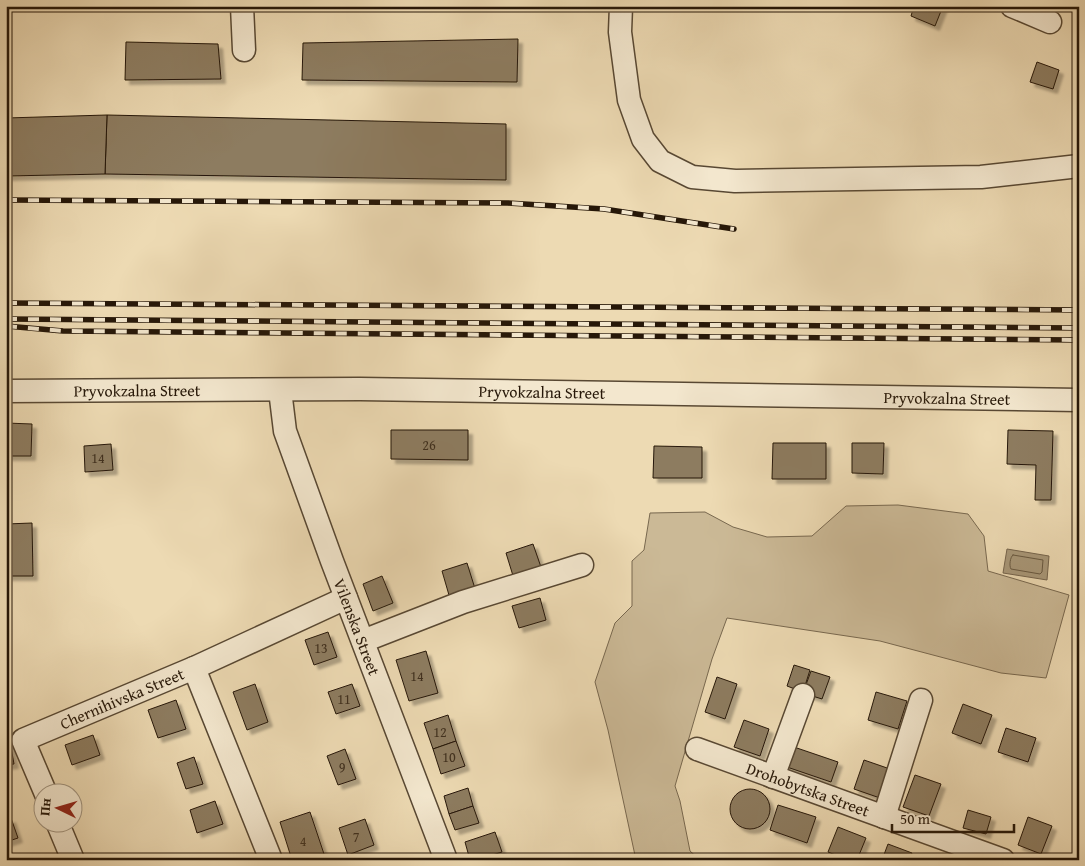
<svg xmlns="http://www.w3.org/2000/svg" width="1085" height="866" font-family="'Gentium Book Plus',serif">
<style>
.green{fill:#cbb996;stroke:#78684f}
.water{fill:#a99879;stroke:#75644c}
.lines{fill:none;stroke-linecap:round;stroke-linejoin:round}
.shore{stroke:#685840;stroke-width:1}
.building{fill:#8d7c61;stroke:#261708;filter:url(#shadow)}
.minor-casing{stroke:#584833;stroke-width:25}
.minor{stroke:#f3e7ce;stroke-width:22}
.rail-casing{stroke:#261708;stroke-width:5.5}
.rail{stroke:#f3e7ce;stroke-width:4;stroke-dasharray:11;stroke-linecap:butt}
.labels{text-anchor:middle;dominant-baseline:central;stroke-width:5;stroke-linejoin:round;paint-order:stroke}
.number-label{font-size:14px;fill:#40301e}
.street-label{font-size:16px;fill:#261708;stroke:#f3e7ce}
</style>
<defs>
<filter id="shadow"><feDropShadow dx="4.5" dy="4.5" stdDeviation="1" flood-color="#0004"/></filter>
</defs>
<rect width="100%" height="100%" fill="#eddab3"/>
<filter id="stains"><feTurbulence type="fractalNoise" baseFrequency=".004" numOctaves="4"/><feColorMatrix values="0 0 0 0 .2 0 0 0 0 .09 0 0 0 0 .02 0 0 0 .5 -.17"/></filter>
<radialGradient id="worn" r=".72"><stop offset=".6" stop-color="#630" stop-opacity="0"/><stop offset="1" stop-color="#630" stop-opacity=".3"/></radialGradient>
<polygon class="green" points="898,505 968,514 984,536 988,571 1069,595 1046,678 1001,673 880,641 727,618 712,659 675,786 680,801 690,851 700,860 636,860 608,730 595,682 615,623 632,606 632,561 644,550 650,513 705,512 733,527 767,537 812,536 846,506"/>
<polygon class="water" points="1007,549 1049,556 1047,580 1003,573"/>
<g class="lines">
<path class="shore" d="M1013,555L1043,560L1042,572L1040,574L1011,569C1009,566 1010,557 1013,555Z"/>
</g>
<g class="building">
<polygon points="914,6 943,6 935,26 911,16"/>
<polygon points="518,39 517,82 302,80 303,43"/>
<polygon points="126,42 218,44 221,79 125,80"/>
<polygon points="1037,62 1059,70 1053,89 1030,82"/>
<polygon points="107,115 506,124 506,180 105,174"/>
<polygon points="107,115 105,174 6,176 6,118"/>
<polygon points="6,423 32,424 31,456 6,456"/>
<polygon points="391,430 468,430 468,460 391,459"/>
<polygon points="1008,430 1053,431 1051,500 1035,500 1036,465 1007,464"/>
<polygon points="773,443 826,443 826,479 772,479"/>
<polygon points="852,443 884,443 883,474 852,473"/>
<polygon points="111,444 113,470 85,472 84,446"/>
<polygon points="654,446 702,447 702,478 653,478"/>
<polygon points="32,523 33,576 6,576 6,524"/>
<polygon points="533,544 542,570 514,579 506,553"/>
<polygon points="467,563 477,595 451,602 442,571"/>
<polygon points="382,576 393,603 373,611 363,584"/>
<polygon points="540,598 546,620 519,628 512,606"/>
<polygon points="328,632 337,657 314,665 305,640"/>
<polygon points="426,651 438,693 409,701 396,660"/>
<polygon points="794,665 810,670 803,692 787,686"/>
<polygon points="811,671 830,677 822,699 803,693"/>
<polygon points="717,677 737,684 725,719 705,712"/>
<polygon points="255,684 268,722 247,730 233,692"/>
<polygon points="352,684 360,706 336,714 328,692"/>
<polygon points="876,692 907,701 898,729 868,720"/>
<polygon points="176,700 186,729 158,738 148,710"/>
<polygon points="963,704 992,715 981,744 952,733"/>
<polygon points="448,715 456,741 433,749 424,723"/>
<polygon points="744,720 769,729 760,756 734,747"/>
<polygon points="1006,728 1036,738 1028,762 998,752"/>
<polygon points="93,735 100,755 72,765 65,745"/>
<polygon points="456,741 465,766 441,774 433,749"/>
<polygon points="6,742 10,742 14,764 6,765"/>
<polygon points="791,746 838,762 831,782 784,766"/>
<polygon points="345,749 356,779 338,785 327,756"/>
<polygon points="194,757 203,784 186,789 177,763"/>
<polygon points="864,760 890,769 880,798 854,789"/>
<polygon points="915,775 941,784 929,816 903,807"/>
<polygon points="468,788 473,806 449,814 444,796"/>
<circle cx="750" cy="809" r="20"/>
<polygon points="215,801 223,824 197,833 190,810"/>
<polygon points="778,805 816,817 807,843 770,830"/>
<polygon points="473,806 479,823 455,830 449,814"/>
<polygon points="968,810 991,817 986,834 963,828"/>
<polygon points="310,812 326,860 292,860 280,822"/>
<polygon points="1028,817 1052,826 1041,854 1018,845"/>
<polygon points="11,818 18,838 6,842 6,820"/>
<polygon points="365,819 374,845 348,855 339,828"/>
<polygon points="838,827 866,838 857,860 848,860 828,852"/>
<polygon points="495,832 502,852 476,860 470,860 465,842"/>
<polygon points="888,844 912,853 909,860 882,860"/>
</g>
<g class="lines">
<g class="minor-casing">
<g id="minor">
<polyline points="242,6 244,50"/>
<polyline points="621,6 620,32 629,100 643,139 660,161 692,177 735,181 981,177 1079,166"/>
<polyline points="1012,6 1050,22"/>
<path id="s1" d="M280,390L285,431L332,561L446,860"/>
<path id="s2" d="M6,391L360,389L1079,400"/>
<polyline points="363,641 463,602 582,565"/>
<polyline points="194,668 346,598"/>
<path id="s3" d="M697,749L1003,860"/>
<polyline points="773,777 803,695"/>
<path id="s4" d="M46,794L23,740L194,668L271,860"/>
<polyline points="884,817 921,700"/>
<polyline points="58,824 73,860"/>
</g>
</g>
<use href="#minor" class="minor"/>
<g class="rail-casing">
<g id="rail">
<polyline points="6,200 508,203 604,209 734,229"/>
<polyline points="6,303 1079,310"/>
<polyline points="6,319 1079,328"/>
<polyline points="6,326 63,331 1079,340"/>
</g>
</g>
<use href="#rail" class="rail"/>
</g>
<g class="labels">
<g class="number-label">
<text x="429" y="445">26</text>
<text x="98" y="458">14</text>
<text x="321" y="648">13</text>
<text x="417" y="676">14</text>
<text x="344" y="699">11</text>
<text x="440" y="732">12</text>
<text x="449" y="757">10</text>
<text x="342" y="767">9</text>
<text x="356" y="837">7</text>
<text x="303" y="841">4</text>
</g>
<g class="street-label">
<text stroke="none"><textPath href="#s2" startOffset="131">Pryvokzalna Street</textPath></text>
<text stroke="none"><textPath href="#s2" startOffset="536">Pryvokzalna Street</textPath></text>
<text stroke="none"><textPath href="#s2" startOffset="941">Pryvokzalna Street</textPath></text>
<text stroke="none"><textPath href="#s1" startOffset="250">Vilenska Street</textPath></text>
<text stroke="none"><textPath href="#s4" startOffset="166">Chernihivska Street</textPath></text>
<text stroke="none"><textPath href="#s3" startOffset="118">Drohobytska Street</textPath></text>
</g>
</g>
<rect width="1085" height="866" fill="none" stroke="#eddab3" stroke-width="25"/>
<rect x="8" y="8" width="1070" height="851" fill="none" stroke="#261708" stroke-width="2.5"/>
<rect x="12" y="12" width="1060" height="841" fill="none" stroke="#261708"/>
<g transform="translate(58 808) rotate(275)"><circle r="24" fill="#f3e7ce" stroke="#a1947f"/>
<path d="M0-4L9 19L0 12L-9 19Z" fill="#8f2418"/>
<text y="-8" font-size="14" font-weight="bold" text-anchor="middle" fill="#261708">Пн</text>
</g>
<path d="M892 824v8h122v-8" fill="none" stroke="#261708" stroke-width="2.5"/>
<text x="900" y="824" font-size="15" fill="#261708" stroke="#f3e7ce" stroke-width="4" paint-order="stroke">50 m</text>
<rect width="100%" height="100%" filter="url(#stains)"/>
<rect width="100%" height="100%" fill="url(#worn)"/>
</svg>
